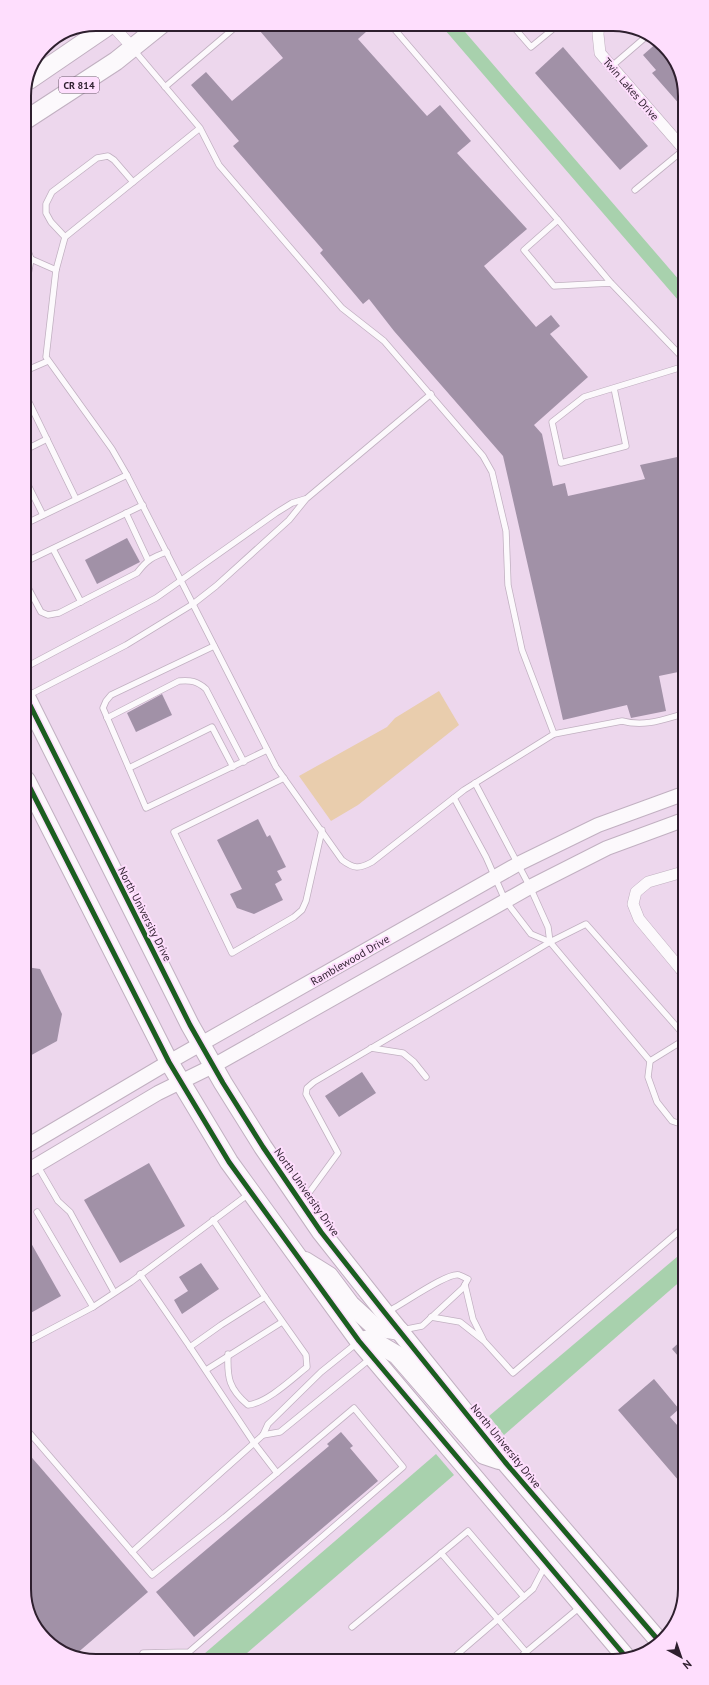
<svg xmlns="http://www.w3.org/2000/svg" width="709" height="1685" font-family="'PT Sans',sans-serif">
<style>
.green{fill:#e9cdad}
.water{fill:#a8d1ad}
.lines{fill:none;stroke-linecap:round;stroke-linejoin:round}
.canal{stroke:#a8d1ad;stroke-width:14}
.building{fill:#a191a7}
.service-casing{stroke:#c1b0c1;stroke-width:7}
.minor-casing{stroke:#c1b0c1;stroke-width:12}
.tertiary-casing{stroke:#c1b0c1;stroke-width:16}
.primary-casing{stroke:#c1b0c1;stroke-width:20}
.service{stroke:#fcf9fc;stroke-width:5.5}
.minor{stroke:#fcf9fc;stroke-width:11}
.tertiary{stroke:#fcf9fc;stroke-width:14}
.primary{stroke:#fcf9fc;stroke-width:18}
.cycleway-casing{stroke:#fedefd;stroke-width:8}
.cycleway{stroke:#1b5e20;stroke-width:5}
.labels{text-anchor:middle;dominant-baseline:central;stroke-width:4;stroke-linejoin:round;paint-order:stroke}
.shield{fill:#fedefd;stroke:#6c586c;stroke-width:1}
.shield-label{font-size:10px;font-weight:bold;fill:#2e1f2e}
.street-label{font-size:11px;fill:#2e1f2e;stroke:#fedefd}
.rim{fill:none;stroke:#2e1f2e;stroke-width:2}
</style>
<rect width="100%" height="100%" fill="#edd7ed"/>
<polygon class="green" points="439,691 459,725 358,805 331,821 299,776 387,727 395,718"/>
<g class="water">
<polygon points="684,1251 684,1278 504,1435 489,1416"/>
<polygon points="436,1454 454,1475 239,1660 197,1660"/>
</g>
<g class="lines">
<polyline class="canal" points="449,24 682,294"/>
</g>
<g class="building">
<polygon points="254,24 375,24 358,39 427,116 440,105 471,141 457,153 527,229 484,266 536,327 551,315 560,326 550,334 588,377 534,425 542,434 553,486 565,483 568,496 645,479 640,465 682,456 683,671 659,676 666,711 631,718 627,705 563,720 503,456 394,331 369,299 363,304 320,253 323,250 233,146 239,141 191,85 206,72 232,101 283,58"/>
<polygon points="659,41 681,73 681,106 652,73 656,70 643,55"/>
<polygon points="563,47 648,146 620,170 535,73"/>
<polygon points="127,538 140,562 97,584 85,560"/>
<polygon points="162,694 172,715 136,732 127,713"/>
<polygon points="258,819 267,837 270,835 286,867 277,871 282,880 275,884 283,900 254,914 237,908 230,894 242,889 217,840"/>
<polygon points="26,967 40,969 62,1014 57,1041 26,1058"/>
<polygon points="362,1072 376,1093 339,1117 325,1096"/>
<polygon points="149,1163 185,1226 120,1263 84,1200"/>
<polygon points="27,1236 61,1296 27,1315"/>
<polygon points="201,1263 219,1289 182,1314 174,1300 188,1291 179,1277"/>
<polygon points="684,1338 684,1363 672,1349"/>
<polygon points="654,1379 679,1409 670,1417 685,1434 685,1488 618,1410"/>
<polygon points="341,1432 353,1446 350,1448 378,1481 194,1637 156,1592 329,1446 327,1444"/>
<polygon points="27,1452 148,1592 75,1655 52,1646 28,1612"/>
</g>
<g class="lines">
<g class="service-casing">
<g id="service">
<polyline points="390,24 558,220"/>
<polyline points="511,24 531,47 559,24"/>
<path d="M134,50L200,128L219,165L237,186L342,308L384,341L483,456L492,472L506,531L508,585L522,650L554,734L464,790L372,862C359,869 354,869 342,860L276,767L127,475L112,449L46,357L56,270L65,237L200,128"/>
<polyline points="612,66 648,35"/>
<polyline points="165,87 239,24"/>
<polyline points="635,190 681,152"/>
<polyline points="65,237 51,222 46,213 46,204 52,192 97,158 108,156 114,160 133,182"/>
<polyline points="25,243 31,259 56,270"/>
<polyline points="611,283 554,286 524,250 558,220 611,283 682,357"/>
<polyline points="25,291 31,259"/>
<polyline points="25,371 48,361"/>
<polyline points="614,388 626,446 561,463 552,422 584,397 682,367"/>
<polyline points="25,394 76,499"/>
<polyline points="25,450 47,439"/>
<polyline points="25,479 43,515"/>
<polyline points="126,513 148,560"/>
<polyline points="25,524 127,475"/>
<polyline points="53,549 81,602"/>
<polyline points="25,562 143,505"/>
<path d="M25,582L41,612L48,615L59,613L137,573C147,560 152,557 167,552"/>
<polyline points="214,646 111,695 106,701 103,708 146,808 267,750"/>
<polyline points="26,667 156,598 276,513 292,503 305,499"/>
<polyline points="29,695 126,645 193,604 216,586 289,520 306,499 431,394"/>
<path d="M107,718L179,681C191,680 197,681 206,689L244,762"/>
<path d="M554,734L622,721C644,727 662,720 683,714"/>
<polyline points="129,768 212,727 233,767"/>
<polyline points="284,778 174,832 232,953 294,917 302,910 306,901 322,830"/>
<polyline points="475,783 530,887 548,927 550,942"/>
<polyline points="454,798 486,857 505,900 531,934 550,942 650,1061 648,1077 657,1102 672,1121 684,1125"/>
<polyline points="371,1048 403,1053 414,1062 426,1077"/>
<polyline points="650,1061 684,1040"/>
<polyline points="37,1165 58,1201 70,1212 114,1292"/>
<polyline points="303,1201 338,1153 306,1094 307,1088 314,1082 436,1010 550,942 586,924 684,1035"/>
<polyline points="37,1212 93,1307"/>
<polyline points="213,1220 265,1297"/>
<path d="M140,1274L190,1347L221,1325L265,1297L306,1355L307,1367C292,1379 267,1403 248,1405C229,1389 227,1378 228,1354"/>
<polyline points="465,1285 473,1319 483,1339"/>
<path d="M387,1312C402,1305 447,1272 459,1275C462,1276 465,1278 468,1279L463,1288L422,1326L402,1330"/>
<polyline points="431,1317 460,1322 484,1341 513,1373 684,1227"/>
<polyline points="27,1342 93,1307 131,1282 250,1193"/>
<polyline points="190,1347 254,1443 277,1473"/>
<polyline points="206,1370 282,1322"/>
<polyline points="27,1430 152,1575 225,1517 354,1408 403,1467 189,1652 143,1653 140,1661"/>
<polyline points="263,1435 280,1432 371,1358"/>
<polyline points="132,1552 263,1435 268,1424 321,1372 357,1343"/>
<polyline points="441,1553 526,1652"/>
<polyline points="352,1627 468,1531 524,1597"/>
<polyline points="453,1658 533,1589 545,1566"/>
<polyline points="519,1658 580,1607"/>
</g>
</g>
<g class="minor-casing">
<g id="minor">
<polyline points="111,24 133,48"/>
<polyline points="599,24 598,34 600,53 681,146"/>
<polyline points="683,872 648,882 636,892 633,904 639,919 683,972"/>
</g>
</g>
<g class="tertiary-casing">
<g id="tertiary">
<polyline points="27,1146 169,1062 518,864 598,825 683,794"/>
<polyline points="27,1171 158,1093 213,1066 530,887 607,848 683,820"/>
</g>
</g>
<g class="primary-casing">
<g id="primary">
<polyline points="29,80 111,24"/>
<polyline points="24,121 116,61 162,24"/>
<polyline points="26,697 190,1025 223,1083 263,1147 321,1232 385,1313 505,1462 659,1641"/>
<polyline points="26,780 169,1062 229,1162 359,1341 626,1657"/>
<polyline points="305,1261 329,1276 350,1304 375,1327 400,1331"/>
<polyline points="359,1341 370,1339 397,1355 484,1455 499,1460"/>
</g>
</g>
<use href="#service" class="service"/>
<use href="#minor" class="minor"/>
<use href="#tertiary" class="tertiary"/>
<use href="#primary" class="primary"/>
<g class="cycleway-casing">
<g id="cycleway">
<polyline points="26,697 190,1025 223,1083 263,1147 321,1232 385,1313 505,1462 659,1641"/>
<polyline points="26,780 169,1062 229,1162 359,1341 626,1657"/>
</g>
</g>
<use href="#cycleway" class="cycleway"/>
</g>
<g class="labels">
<rect class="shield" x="59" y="77" width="40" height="16" rx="3"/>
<g class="shield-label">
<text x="79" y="85">CR 814</text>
</g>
<g class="street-label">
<text transform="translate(631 89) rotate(49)">Twin Lakes Drive</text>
<text transform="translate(145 914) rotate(63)">North University Drive</text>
<text transform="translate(350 960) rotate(-30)">Ramblewood Drive</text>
<text transform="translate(307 1192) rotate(55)">North University Drive</text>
<text transform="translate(506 1446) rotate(51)">North University Drive</text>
</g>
</g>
<path d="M0 0H709V1685H0ZM96 31H613A65 65 0 0 1 678 96V1589A65 65 0 0 1 613 1654H96A65 65 0 0 1 31 1589V96A65 65 0 0 1 96 31Z" fill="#fedefd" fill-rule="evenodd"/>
<path class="rim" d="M96 31H613A65 65 0 0 1 678 96V1589A65 65 0 0 1 613 1654H96A65 65 0 0 1 31 1589V96A65 65 0 0 1 96 31Z"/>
<g transform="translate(681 1657) rotate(140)" stroke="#fedefd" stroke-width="3" paint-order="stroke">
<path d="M0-3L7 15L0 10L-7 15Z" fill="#2e1f2e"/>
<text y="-6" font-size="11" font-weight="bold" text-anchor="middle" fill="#2e1f2e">N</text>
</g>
</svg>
